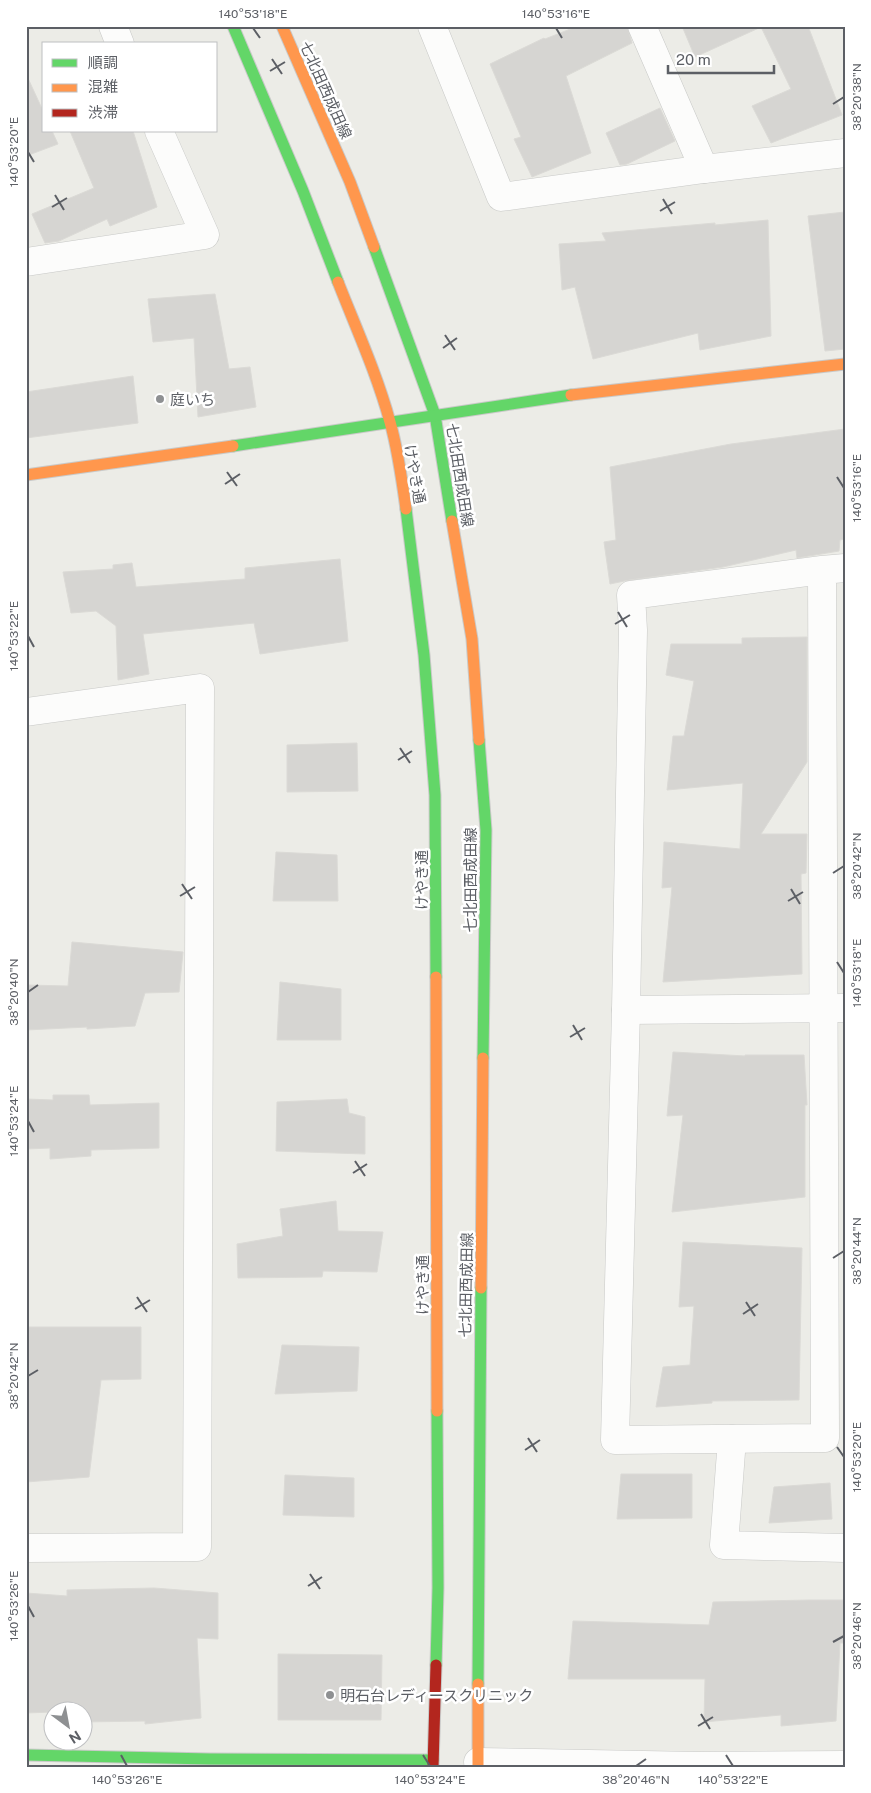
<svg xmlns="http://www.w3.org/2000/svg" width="871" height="1793" font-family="'Public Sans','Noto Sans JP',sans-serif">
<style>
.building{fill:#d6d5d2;stroke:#dbdad6}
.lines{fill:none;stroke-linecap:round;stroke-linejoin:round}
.street-casing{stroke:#c8c9c7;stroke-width:29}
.fast-casing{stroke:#c9c9c8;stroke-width:13}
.slow-casing{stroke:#c9c9c8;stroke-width:13}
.jam-casing{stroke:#c9c9c8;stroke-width:13}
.street{stroke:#fcfcfb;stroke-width:28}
.fast{stroke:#63d668;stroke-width:11}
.slow{stroke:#ff974d;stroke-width:11}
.jam{stroke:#b3261e;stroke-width:11}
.ticks{fill:none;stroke:#5c5f65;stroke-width:2}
.poi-dot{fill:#8e9092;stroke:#fff;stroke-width:2}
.labels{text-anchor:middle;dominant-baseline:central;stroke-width:5;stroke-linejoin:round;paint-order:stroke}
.street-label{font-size:15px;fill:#5c5f65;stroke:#fff}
.poi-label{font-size:15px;fill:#5c5f65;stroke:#fff;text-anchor:start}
.neatline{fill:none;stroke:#5c5f65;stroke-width:2}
.ticks-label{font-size:12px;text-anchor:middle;fill:#5c5f65}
</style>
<rect width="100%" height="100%" fill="#ecece7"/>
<g class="building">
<polygon points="578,26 627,26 632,43 566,76 591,153 532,177 514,139 521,137 490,64 544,38 545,39"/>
<polygon points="682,26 808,26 842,115 771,143 752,106 791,89 761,27 695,57"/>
<polygon points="26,74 44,113 44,131 52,131 58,144 26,156"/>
<polygon points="660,108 675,141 627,164 620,165 606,133"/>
<polygon points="70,131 133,131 157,207 110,226 107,219 59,241 45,243 32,214 94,188"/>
<polygon points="845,212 845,349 825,351 808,216"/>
<polygon points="768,220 771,336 700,350 698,333 593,359 575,287 562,290 559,244 606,241 602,233 715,223 715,225"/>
<polygon points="215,294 229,369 250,367 256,407 198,417 194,338 153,342 148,299"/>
<polygon points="133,376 138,423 26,438 26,392"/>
<polygon points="845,429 845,539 840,540 839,551 797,558 796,550 723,567 629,580 610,584 604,542 616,540 610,467 731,444"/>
<polygon points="340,559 348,641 260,654 254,623 143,634 149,674 118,680 116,626 96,611 71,613 63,572 113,569 113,565 132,563 136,587 245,579 245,568"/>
<polygon points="807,637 807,762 761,834 807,834 806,873 801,874 802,974 663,982 672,887 662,888 664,842 740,849 743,783 667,790 673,736 684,736 694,681 666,675 671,644 742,644 742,638"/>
<polygon points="357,743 358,791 287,792 287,745"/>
<polygon points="276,852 337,855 338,901 273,901"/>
<polygon points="72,942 183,952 179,992 145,993 135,1026 87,1029 87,1027 26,1030 26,985 68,986"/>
<polygon points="280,982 341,989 341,1040 277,1040"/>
<polygon points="673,1052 745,1056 745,1055 804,1055 807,1105 805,1105 805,1197 672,1212 683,1115 667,1116"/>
<polygon points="53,1095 89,1095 90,1105 159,1103 159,1148 91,1150 91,1156 50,1159 50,1148 26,1149 26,1099 53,1100"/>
<polygon points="347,1099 349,1113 365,1117 365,1154 276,1151 277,1102"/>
<polygon points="336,1201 338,1231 383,1232 377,1272 323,1271 322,1277 238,1278 237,1244 283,1236 280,1209"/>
<polygon points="683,1242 802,1248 799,1400 712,1401 712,1403 656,1407 663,1367 690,1365 694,1306 679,1307"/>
<polygon points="26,1327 141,1327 141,1379 101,1380 89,1477 26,1482"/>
<polygon points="282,1345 359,1347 357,1391 275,1394"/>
<polygon points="621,1474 692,1474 692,1518 617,1519"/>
<polygon points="285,1475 354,1478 354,1517 283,1515"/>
<polygon points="830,1483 832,1519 769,1523 774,1487"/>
<polygon points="154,1588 218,1593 218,1639 197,1638 201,1718 145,1724 145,1721 82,1722 82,1710 52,1710 52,1712 26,1713 26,1593 67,1596 67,1590"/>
<polygon points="809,1600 845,1600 845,1643 840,1643 836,1721 781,1726 781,1715 704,1722 705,1679 568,1679 573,1621 709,1625 713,1602"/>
<polygon points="278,1654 382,1655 381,1720 278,1720"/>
</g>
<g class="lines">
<g class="street-casing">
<g id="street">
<polyline points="113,26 120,44"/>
<polyline points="432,26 501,197 704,169 845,153"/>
<polyline points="642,26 704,169"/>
<polyline points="26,262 205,235 159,131"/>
<polyline points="822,570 825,1438 615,1440 626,1010 633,630 631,595 822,570 845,568"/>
<polyline points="26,712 200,688 197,1547 26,1548"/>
<polyline points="626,1010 845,1008"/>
<polyline points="732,1439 724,1545 845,1548"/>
<polyline points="478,1762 698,1766 845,1765"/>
</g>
</g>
<g class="fast-casing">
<g id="fast">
<polyline points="233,26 303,191 338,282"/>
<polyline points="374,247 435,415 452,521"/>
<polyline points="233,446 571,395"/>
<polyline points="406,509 424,655 435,795 436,977"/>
<polyline points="479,740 486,830 483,1058"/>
<polyline points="436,1665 438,1588 437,1411"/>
<polyline points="478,1684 481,1288"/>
<polyline points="26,1755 210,1759 433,1760"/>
</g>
</g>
<g class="slow-casing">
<g id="slow">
<polyline points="282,26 350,182 374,247"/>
<path d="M338,282C356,328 377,374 390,422C398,450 402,480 406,509"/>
<polyline points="571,395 845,364"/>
<polyline points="26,475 233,446"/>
<polyline points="452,521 472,639 479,740"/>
<polyline points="436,977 437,1411"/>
<polyline points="481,1288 483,1058"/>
<polyline points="478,1684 478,1767"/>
</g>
</g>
<g class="jam-casing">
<polyline id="jam" points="433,1767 436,1665"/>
</g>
<use href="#street" class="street"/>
<use href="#fast" class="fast"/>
<use href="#slow" class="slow"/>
<use href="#jam" class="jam"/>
</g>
<path class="ticks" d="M253,28L260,38M556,28L562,38M272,59L282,74M270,71L285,62M833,104L844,97M28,152L34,162M55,195L64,210M663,199L672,214M52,207L67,198M660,211L675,202M445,335L455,350M443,348L457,338M227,472L237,486M837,477L844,488M225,484L240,474M618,612L627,627M615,624L630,615M28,636L34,647M400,748L410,763M398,760L412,751M833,873L844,866M182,884L192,899M791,889L800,904M180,896L195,887M788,901L803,892M837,962L844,973M28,992L38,985M573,1025L582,1040M570,1037L585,1028M28,1121L34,1132M355,1161L365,1176M353,1173L367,1164M833,1258L844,1251M137,1297L147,1312M746,1302L755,1316M135,1309L150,1300M743,1314L758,1304M28,1376L38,1370M528,1438L537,1452M837,1447L844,1457M525,1450L540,1440M310,1574L320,1589M308,1586L322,1577M28,1606L34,1617M833,1642L844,1636M701,1714L710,1729M698,1726L713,1717M121,1755L127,1766M423,1755L430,1766M726,1755L733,1766M636,1766L646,1759"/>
<g class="poi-dot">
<circle cx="160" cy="399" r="5"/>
<circle cx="330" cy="1695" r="5"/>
</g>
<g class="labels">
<g class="street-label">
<text transform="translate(326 90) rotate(66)">七北田西成田線</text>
<text transform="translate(415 474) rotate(80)">けやき通</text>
<text transform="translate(460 475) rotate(81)">七北田西成田線</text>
<text transform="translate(421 880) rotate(-90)">けやき通</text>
<text transform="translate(470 880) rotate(-90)">七北田西成田線</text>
<text transform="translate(422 1285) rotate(-90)">けやき通</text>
<text transform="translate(466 1285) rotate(-89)">七北田西成田線</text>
</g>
<g class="poi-label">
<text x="170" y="399">庭いち</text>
<text x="340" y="1695">明石台レディースクリニック</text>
</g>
</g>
<rect width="871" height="1793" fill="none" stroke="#ffffff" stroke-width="55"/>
<rect x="42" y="42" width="175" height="90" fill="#ffffff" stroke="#bebfc1"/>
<rect x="52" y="59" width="25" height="8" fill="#63d668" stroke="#bebfc1"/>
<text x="88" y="68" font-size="15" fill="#5c5f65">順調</text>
<rect x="52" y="84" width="25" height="8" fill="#ff974d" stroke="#bebfc1"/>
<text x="88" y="92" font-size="15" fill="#5c5f65">混雑</text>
<rect x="52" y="109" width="25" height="8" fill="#b3261e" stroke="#bebfc1"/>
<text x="88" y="118" font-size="15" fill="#5c5f65">渋滞</text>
<g transform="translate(68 1726) rotate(148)"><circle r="24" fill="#ffffff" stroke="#bebfc1"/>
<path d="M0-4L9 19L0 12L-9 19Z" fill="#8e9092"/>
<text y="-8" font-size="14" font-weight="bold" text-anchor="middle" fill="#5c5f65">N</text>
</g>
<path d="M668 65v8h106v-8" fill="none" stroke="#5c5f65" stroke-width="2.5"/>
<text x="676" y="65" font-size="15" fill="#5c5f65" stroke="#ffffff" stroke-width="4" paint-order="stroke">20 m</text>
<rect x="28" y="28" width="816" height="1738" class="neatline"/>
<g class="ticks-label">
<text x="253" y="18">140°53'18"E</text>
<text x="556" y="18">140°53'16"E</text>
<text transform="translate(857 97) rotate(-90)" y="4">38°20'38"N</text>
<text transform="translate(14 152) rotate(-90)" y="4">140°53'20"E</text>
<text transform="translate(857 488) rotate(-90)" y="4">140°53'16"E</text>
<text transform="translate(14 636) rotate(-90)" y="4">140°53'22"E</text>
<text transform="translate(857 866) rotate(-90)" y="4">38°20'42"N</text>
<text transform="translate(857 973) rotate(-90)" y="4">140°53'18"E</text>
<text transform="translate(14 992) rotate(-90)" y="4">38°20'40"N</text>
<text transform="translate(14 1121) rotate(-90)" y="4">140°53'24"E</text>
<text transform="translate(857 1251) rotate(-90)" y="4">38°20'44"N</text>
<text transform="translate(14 1376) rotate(-90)" y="4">38°20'42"N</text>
<text transform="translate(857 1457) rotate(-90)" y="4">140°53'20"E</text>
<text transform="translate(14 1606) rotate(-90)" y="4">140°53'26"E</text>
<text transform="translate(857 1636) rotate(-90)" y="4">38°20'46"N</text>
<text x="127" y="1784">140°53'26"E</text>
<text x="430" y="1784">140°53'24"E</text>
<text x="636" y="1784">38°20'46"N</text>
<text x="733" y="1784">140°53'22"E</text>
</g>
</svg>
